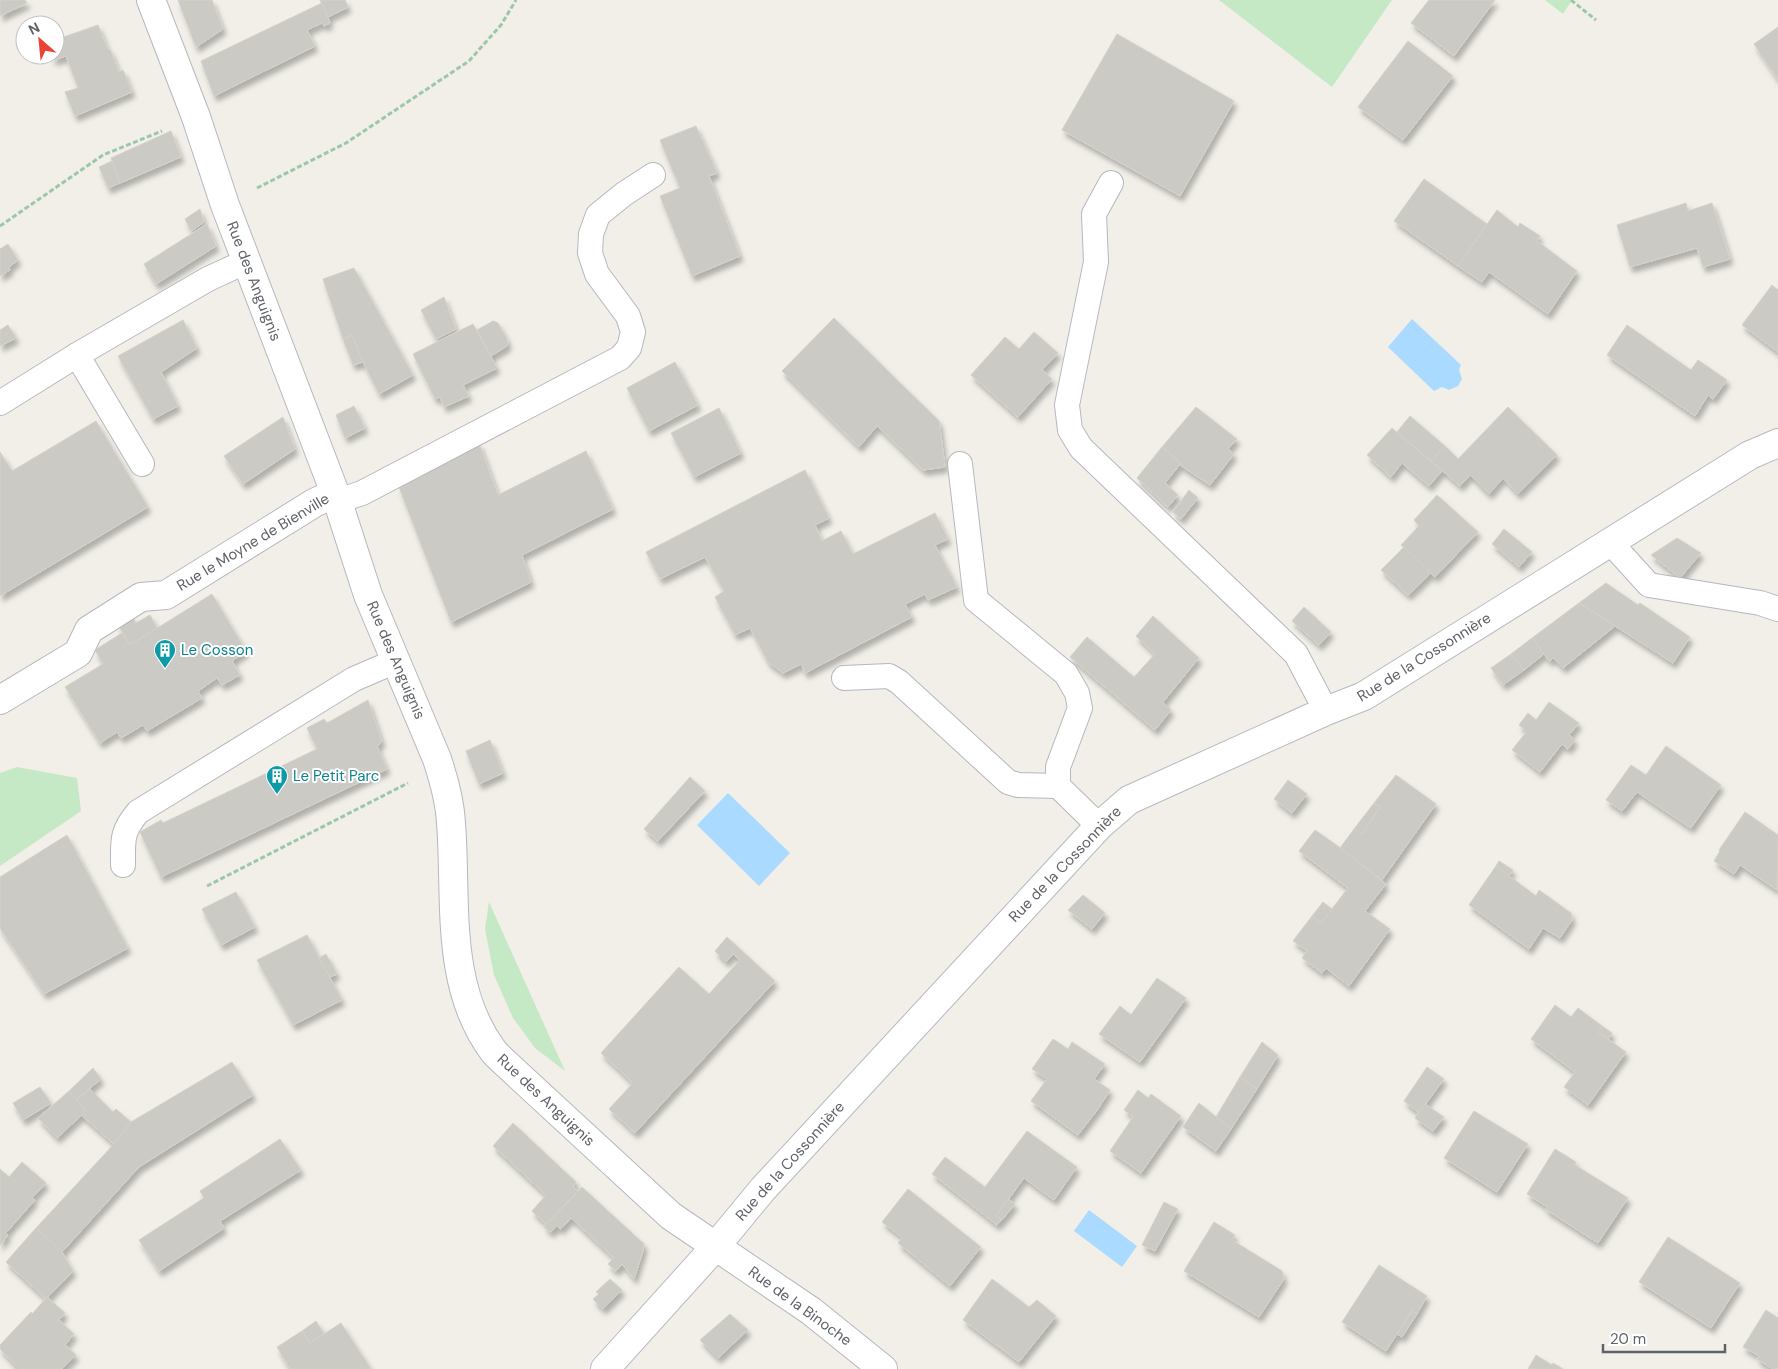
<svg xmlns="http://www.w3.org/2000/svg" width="1778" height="1369" font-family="'DM Sans',sans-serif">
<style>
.green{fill:#c5e8c5}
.water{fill:#aadaff}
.building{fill:#cccac5;stroke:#d6d1c6;filter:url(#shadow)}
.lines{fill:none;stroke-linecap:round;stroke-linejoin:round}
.lane-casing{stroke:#b5b8bc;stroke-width:26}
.street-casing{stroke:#b5b8bc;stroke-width:30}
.secondary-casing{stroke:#b6babf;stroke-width:30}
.path{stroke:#9cc7a9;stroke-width:3;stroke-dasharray:5 2.5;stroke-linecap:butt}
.lane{stroke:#fff;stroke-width:24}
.street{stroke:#fff;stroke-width:28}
.secondary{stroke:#fff;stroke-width:28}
.labels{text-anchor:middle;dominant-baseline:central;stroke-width:4;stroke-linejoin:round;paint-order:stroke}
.street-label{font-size:15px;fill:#5f6368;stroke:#fff}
.culture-label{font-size:15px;fill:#0d838f;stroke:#fff;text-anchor:start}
</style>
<defs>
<filter id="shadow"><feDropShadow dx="3" dy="5.5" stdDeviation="2.5" flood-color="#0004"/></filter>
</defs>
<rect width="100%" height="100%" fill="#f1efe8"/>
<g class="green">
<polygon points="1219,0 1392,0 1332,87"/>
<polygon points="1545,0 1572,0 1563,14"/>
<polygon points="17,767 77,778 81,811 0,866 0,773"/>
<polygon points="489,902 565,1071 535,1048 513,1018 494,975 485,929"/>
</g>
<g class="water">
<polygon points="1412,319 1461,365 1459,370 1462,379 1458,386 1449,390 1442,387 1434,391 1388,347"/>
<polygon points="728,793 790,853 759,886 697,825"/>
<polygon points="1089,1210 1137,1246 1122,1267 1074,1231"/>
</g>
<g class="building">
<polygon points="0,0 25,0 27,3 0,16"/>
<polygon points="178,0 212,0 223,29 196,47"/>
<polygon points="320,0 345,0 348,7 328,17"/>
<polygon points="1429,0 1495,0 1454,56 1411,23"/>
<polygon points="322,3 330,23 324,26 322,23 307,30 315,46 214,96 201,61"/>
<polygon points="98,25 108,50 110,49 119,72 123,70 132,92 75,116 65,92 78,88 66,56 54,60 52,55 55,55 55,40"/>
<polygon points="1778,27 1778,80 1754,44"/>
<polygon points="1117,34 1234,101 1180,196 1062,130"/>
<polygon points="1408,41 1453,76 1403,140 1358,107"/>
<polygon points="696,126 717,173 709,176 740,256 692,276 660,196 680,188 660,140"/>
<polygon points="171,131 181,157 120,183 111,158"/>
<polygon points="112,161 120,183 108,188 99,167"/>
<polygon points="1424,179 1487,224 1458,266 1394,221"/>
<polygon points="1686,203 1688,211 1712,203 1730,259 1703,267 1697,248 1630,267 1617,225"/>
<polygon points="200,209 204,222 191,231 185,219"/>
<polygon points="1497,210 1518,227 1520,223 1540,236 1537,241 1577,271 1548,314 1489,272 1482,282 1458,266"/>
<polygon points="207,224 216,246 156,284 144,264"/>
<polygon points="8,244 18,260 9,267 10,270 0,276 0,249"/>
<polygon points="354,268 413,375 379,394 363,362 352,335 343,339 323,279"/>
<polygon points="1772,285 1778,290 1778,352 1742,325"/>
<polygon points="444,297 456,329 436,339 421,310"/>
<polygon points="834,318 939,421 945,467 923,470 877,426 859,447 782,371"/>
<polygon points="183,320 197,348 161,372 178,406 153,419 118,356"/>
<polygon points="493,321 498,323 508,341 507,346 491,356 477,330"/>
<polygon points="473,324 497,368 463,385 469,396 444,407 440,397 435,399 413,354"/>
<polygon points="8,325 16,338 0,346 0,330"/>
<polygon points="1627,325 1691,370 1698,360 1727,380 1713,399 1708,395 1695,416 1607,355"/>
<polygon points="1034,332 1058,353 1042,370 1052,379 1018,417 971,375 1005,337 1019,349"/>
<polygon points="352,335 363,362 353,365 343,339"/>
<polygon points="675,362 698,405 649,431 627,388"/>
<polygon points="354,406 365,428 345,438 336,415"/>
<polygon points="1196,407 1237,439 1228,449 1234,454 1210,485 1180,465 1181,463 1162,447"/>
<polygon points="1508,407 1557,455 1518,494 1503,478 1489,494 1470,475 1460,486 1431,461 1445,446 1458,459"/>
<polygon points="719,408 741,453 694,477 671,433"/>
<polygon points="1410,416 1445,446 1431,461 1397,432"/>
<polygon points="283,417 295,449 243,484 224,456"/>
<polygon points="96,421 148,507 0,596 0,452 12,471"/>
<polygon points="1392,428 1442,471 1429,486 1402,463 1391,477 1367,455"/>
<polygon points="479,443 498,495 586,451 613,509 522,555 531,582 451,622 399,487"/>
<polygon points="1162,447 1181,463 1165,483 1178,495 1168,507 1137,478"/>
<polygon points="805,470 829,518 815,525 822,541 841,531 853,554 935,513 948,539 935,545 957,587 928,600 925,594 905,604 912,617 805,673 801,664 783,673 768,662 750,628 735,635 715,597 724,591 705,557 660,579 646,552"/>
<polygon points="1189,490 1198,498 1181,519 1173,512"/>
<polygon points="1437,495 1478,532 1435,577 1401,545 1419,526 1414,520"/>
<polygon points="1504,529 1532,552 1519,567 1492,544"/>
<polygon points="1677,538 1701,553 1680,578 1651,555"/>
<polygon points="1404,547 1431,573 1408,595 1381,570"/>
<polygon points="1606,583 1638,605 1640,603 1690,637 1673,663 1579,603"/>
<polygon points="212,594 246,651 232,661 240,675 222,685 217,678 198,691 202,698 147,731 143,725 121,738 117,732 100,743 65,687 103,664 95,650 122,633 130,645"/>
<polygon points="1579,603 1615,626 1563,668 1553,658 1549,661 1532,638"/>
<polygon points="1304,607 1331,632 1319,645 1292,621"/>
<polygon points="150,615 157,628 130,645 118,625 132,616 136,623"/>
<polygon points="1153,616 1199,658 1163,702 1171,710 1155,730 1070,657 1087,637 1134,677 1155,654 1136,636"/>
<polygon points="1532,638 1544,654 1524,670 1511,654"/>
<polygon points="1511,654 1524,670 1503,685 1491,668"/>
<polygon points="368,700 382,742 377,746 387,769 161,877 140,832 161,820 163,823 317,749 307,728 324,719 327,723"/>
<polygon points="1549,702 1579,723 1569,735 1575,740 1568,749 1562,744 1540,772 1512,750 1527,731 1519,725 1528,713 1536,720"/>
<polygon points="490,740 503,773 479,784 466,751"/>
<polygon points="1666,746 1721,785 1691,828 1637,792 1622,811 1606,800 1631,765 1646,775"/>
<polygon points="1396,775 1436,804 1382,880 1340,848 1354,829 1362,834 1380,807 1374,803"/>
<polygon points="690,777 705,791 658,841 644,829"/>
<polygon points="1288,780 1307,794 1292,813 1274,799"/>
<polygon points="1374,803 1380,807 1362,834 1354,829"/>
<polygon points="1745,812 1778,835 1777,890 1740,865 1734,874 1714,861 1720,851 1719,850"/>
<polygon points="1315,830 1342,849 1386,884 1365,911 1390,929 1349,986 1326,968 1322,973 1302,958 1307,951 1293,941 1312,916 1321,923 1348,888 1299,851"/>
<polygon points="67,835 128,948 44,994 0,928 0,877"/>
<polygon points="1499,861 1513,870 1509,876 1496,866"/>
<polygon points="1496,866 1536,896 1539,890 1571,913 1572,920 1560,938 1543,928 1529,949 1469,905"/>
<polygon points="236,892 255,927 221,945 202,909"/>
<polygon points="1083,895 1105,913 1092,929 1068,910"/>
<polygon points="1323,902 1332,909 1321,923 1312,916"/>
<polygon points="307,935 342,1000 293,1025 257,960"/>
<polygon points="727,937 775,981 635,1133 609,1109 633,1083 601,1053 679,967 709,994 740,960 733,954 726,962 715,951"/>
<polygon points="326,954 337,974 330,977 319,958"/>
<polygon points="1157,978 1186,998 1140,1062 1099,1034 1120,1006 1131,1015"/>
<polygon points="1555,1005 1571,1017 1578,1008 1602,1026 1598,1032 1626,1052 1588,1105 1564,1087 1575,1072 1531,1039"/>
<polygon points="1602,1026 1612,1033 1608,1039 1598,1032"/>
<polygon points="1053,1039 1068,1049 1072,1042 1105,1064 1094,1079 1110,1090 1098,1109 1078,1135 1031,1101 1047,1079 1032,1069"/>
<polygon points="1262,1042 1278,1055 1257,1089 1240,1077"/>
<polygon points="232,1062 253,1095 139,1167 62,1252 36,1228 114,1144 131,1122"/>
<polygon points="1427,1067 1444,1079 1419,1113 1404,1101"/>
<polygon points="93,1068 101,1079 76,1100 69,1091"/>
<polygon points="1240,1077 1257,1089 1231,1129 1216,1117"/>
<polygon points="40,1087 51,1103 23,1120 13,1103"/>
<polygon points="90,1089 113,1112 116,1109 131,1122 114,1144 81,1115 86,1111 76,1100"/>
<polygon points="1138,1090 1148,1098 1151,1094 1181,1116 1141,1173 1110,1151 1133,1117 1124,1110"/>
<polygon points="69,1091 86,1111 57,1138 38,1118"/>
<polygon points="1199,1103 1231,1129 1216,1151 1183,1127"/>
<polygon points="1425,1104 1444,1117 1433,1131 1415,1118"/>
<polygon points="1474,1111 1528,1144 1497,1192 1444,1158"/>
<polygon points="513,1123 576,1182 573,1187 578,1191 546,1224 532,1211 546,1195 493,1146"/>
<polygon points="1027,1131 1077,1167 1054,1200 1024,1178 996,1216 1002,1220 997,1225 932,1174 945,1157 985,1187"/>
<polygon points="280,1139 301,1170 220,1221 224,1228 159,1271 139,1240 204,1198 200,1191"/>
<polygon points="1555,1149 1576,1162 1575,1165 1628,1198 1598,1243 1545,1209 1547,1207 1527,1194"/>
<polygon points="22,1162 46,1183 32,1198 35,1200 5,1234 8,1235 0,1245 0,1169 9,1177"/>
<polygon points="582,1187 644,1244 643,1251 634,1279 622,1264 616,1271 608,1264 614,1258 571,1218 561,1229 557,1226 551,1232 544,1227"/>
<polygon points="908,1189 981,1247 950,1286 898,1243 903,1238 882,1222"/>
<polygon points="1008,1199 1015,1204 1002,1220 996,1216"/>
<polygon points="1164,1202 1178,1209 1155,1251 1142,1245"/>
<polygon points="1214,1222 1235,1235 1232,1240 1282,1271 1284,1279 1259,1317 1184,1271"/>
<polygon points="36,1228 62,1252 73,1271 46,1299 6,1262"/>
<polygon points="1668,1237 1740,1283 1711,1328 1639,1282"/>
<polygon points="1379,1265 1427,1296 1417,1314 1412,1311 1386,1351 1342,1322"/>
<polygon points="610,1279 622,1290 603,1309 593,1299 599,1294 596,1292"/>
<polygon points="992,1279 1029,1307 1037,1300 1056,1316 1019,1362 963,1320"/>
<polygon points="47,1297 65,1313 59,1320 74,1334 65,1345 76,1355 62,1369 19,1369 0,1349 0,1345 31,1312 32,1314"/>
<polygon points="1766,1310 1778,1318 1778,1369 1773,1369 1757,1359 1759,1356 1743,1347"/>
<polygon points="1412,1311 1417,1314 1402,1337 1397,1334"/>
<polygon points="730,1314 748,1330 718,1358 700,1340"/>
<polygon points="316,1321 324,1334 310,1343 302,1331"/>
<polygon points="341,1323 371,1369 290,1369 277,1347 302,1331 310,1343"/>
<polygon points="1536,1355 1552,1365 1553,1363 1563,1369 1528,1369"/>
</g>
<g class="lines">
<g class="lane-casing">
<g id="lane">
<polyline points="1111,183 1094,214 1096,262 1067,405 1070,430 1081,448 1296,654 1326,711"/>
<polyline points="77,355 142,464"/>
<polyline points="0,403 77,355 208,279 247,261"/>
<polyline points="960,464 976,600 1066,674 1077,693 1080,708 1058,767 1058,786 1099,826"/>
<polyline points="338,501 362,493 620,358 629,348 633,332 628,316 597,274 590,253 591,234 598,215 624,194 653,175"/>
<polyline points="1610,542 1649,585 1760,603 1778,609"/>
<polyline points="844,678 889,676 899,682 1008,782 1018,785 1058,786"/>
<path d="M123,865C123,841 121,832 138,812L354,679L396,661"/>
</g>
</g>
<g class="street-casing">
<g id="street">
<path d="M151,0L196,117L225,205L335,493L368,595L437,759C444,780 450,801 451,823C457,899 444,986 494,1052C500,1059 509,1066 516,1073L671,1216L811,1311L883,1369"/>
<polyline points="0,700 78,653 89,630 141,597 166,595 314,503 335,493"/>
</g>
</g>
<g class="secondary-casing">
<polyline id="secondary" points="605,1369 716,1246 763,1189 1099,826 1129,800 1326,711 1364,696 1750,455 1778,443"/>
</g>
<g class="path">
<polyline points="1571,0 1596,20"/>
<polyline points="257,188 346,143 469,61 501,25 516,0"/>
<polyline points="0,226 103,155 162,131"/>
<polyline points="207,886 408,783"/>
</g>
<use href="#lane" class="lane"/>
<use href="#street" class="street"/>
<use href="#secondary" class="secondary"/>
</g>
<defs>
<g id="building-pin" transform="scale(1.125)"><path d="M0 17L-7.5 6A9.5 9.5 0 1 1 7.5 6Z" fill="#0f9aa8" stroke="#fff"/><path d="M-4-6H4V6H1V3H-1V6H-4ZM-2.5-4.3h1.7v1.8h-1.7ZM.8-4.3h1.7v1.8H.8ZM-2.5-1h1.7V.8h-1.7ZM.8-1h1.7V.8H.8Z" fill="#fff"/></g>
</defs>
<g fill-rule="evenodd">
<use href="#building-pin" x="165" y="650"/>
<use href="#building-pin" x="277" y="776"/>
</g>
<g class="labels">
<g class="street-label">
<text transform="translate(254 281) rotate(69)">Rue des Anguignis</text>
<text transform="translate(253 542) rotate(-31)">Rue le Moyne de Bienville</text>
<text transform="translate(1424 657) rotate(-32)">Rue de la Cossonnière</text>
<text transform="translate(396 660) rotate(67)">Rue des Anguignis</text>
<text transform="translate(1065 864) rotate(-46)">Rue de la Cossonnière</text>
<text transform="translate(546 1100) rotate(43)">Rue des Anguignis</text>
<text transform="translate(790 1161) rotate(-48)">Rue de la Cossonnière</text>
<text transform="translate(800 1306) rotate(36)">Rue de la Binoche</text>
</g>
<g class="culture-label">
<text x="181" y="650">Le Cosson</text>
<text x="293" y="776">Le Petit Parc</text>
</g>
</g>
<g transform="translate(40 40) rotate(333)"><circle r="24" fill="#ffffff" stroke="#bfc1c3"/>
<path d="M0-4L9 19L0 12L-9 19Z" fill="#ea4335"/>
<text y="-8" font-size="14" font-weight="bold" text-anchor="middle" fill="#5f6368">N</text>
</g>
<path d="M1603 1344v8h122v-8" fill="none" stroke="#5f6368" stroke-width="2.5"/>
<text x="1610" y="1344" font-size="15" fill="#5f6368" stroke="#ffffff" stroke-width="4" paint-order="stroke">20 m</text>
</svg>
